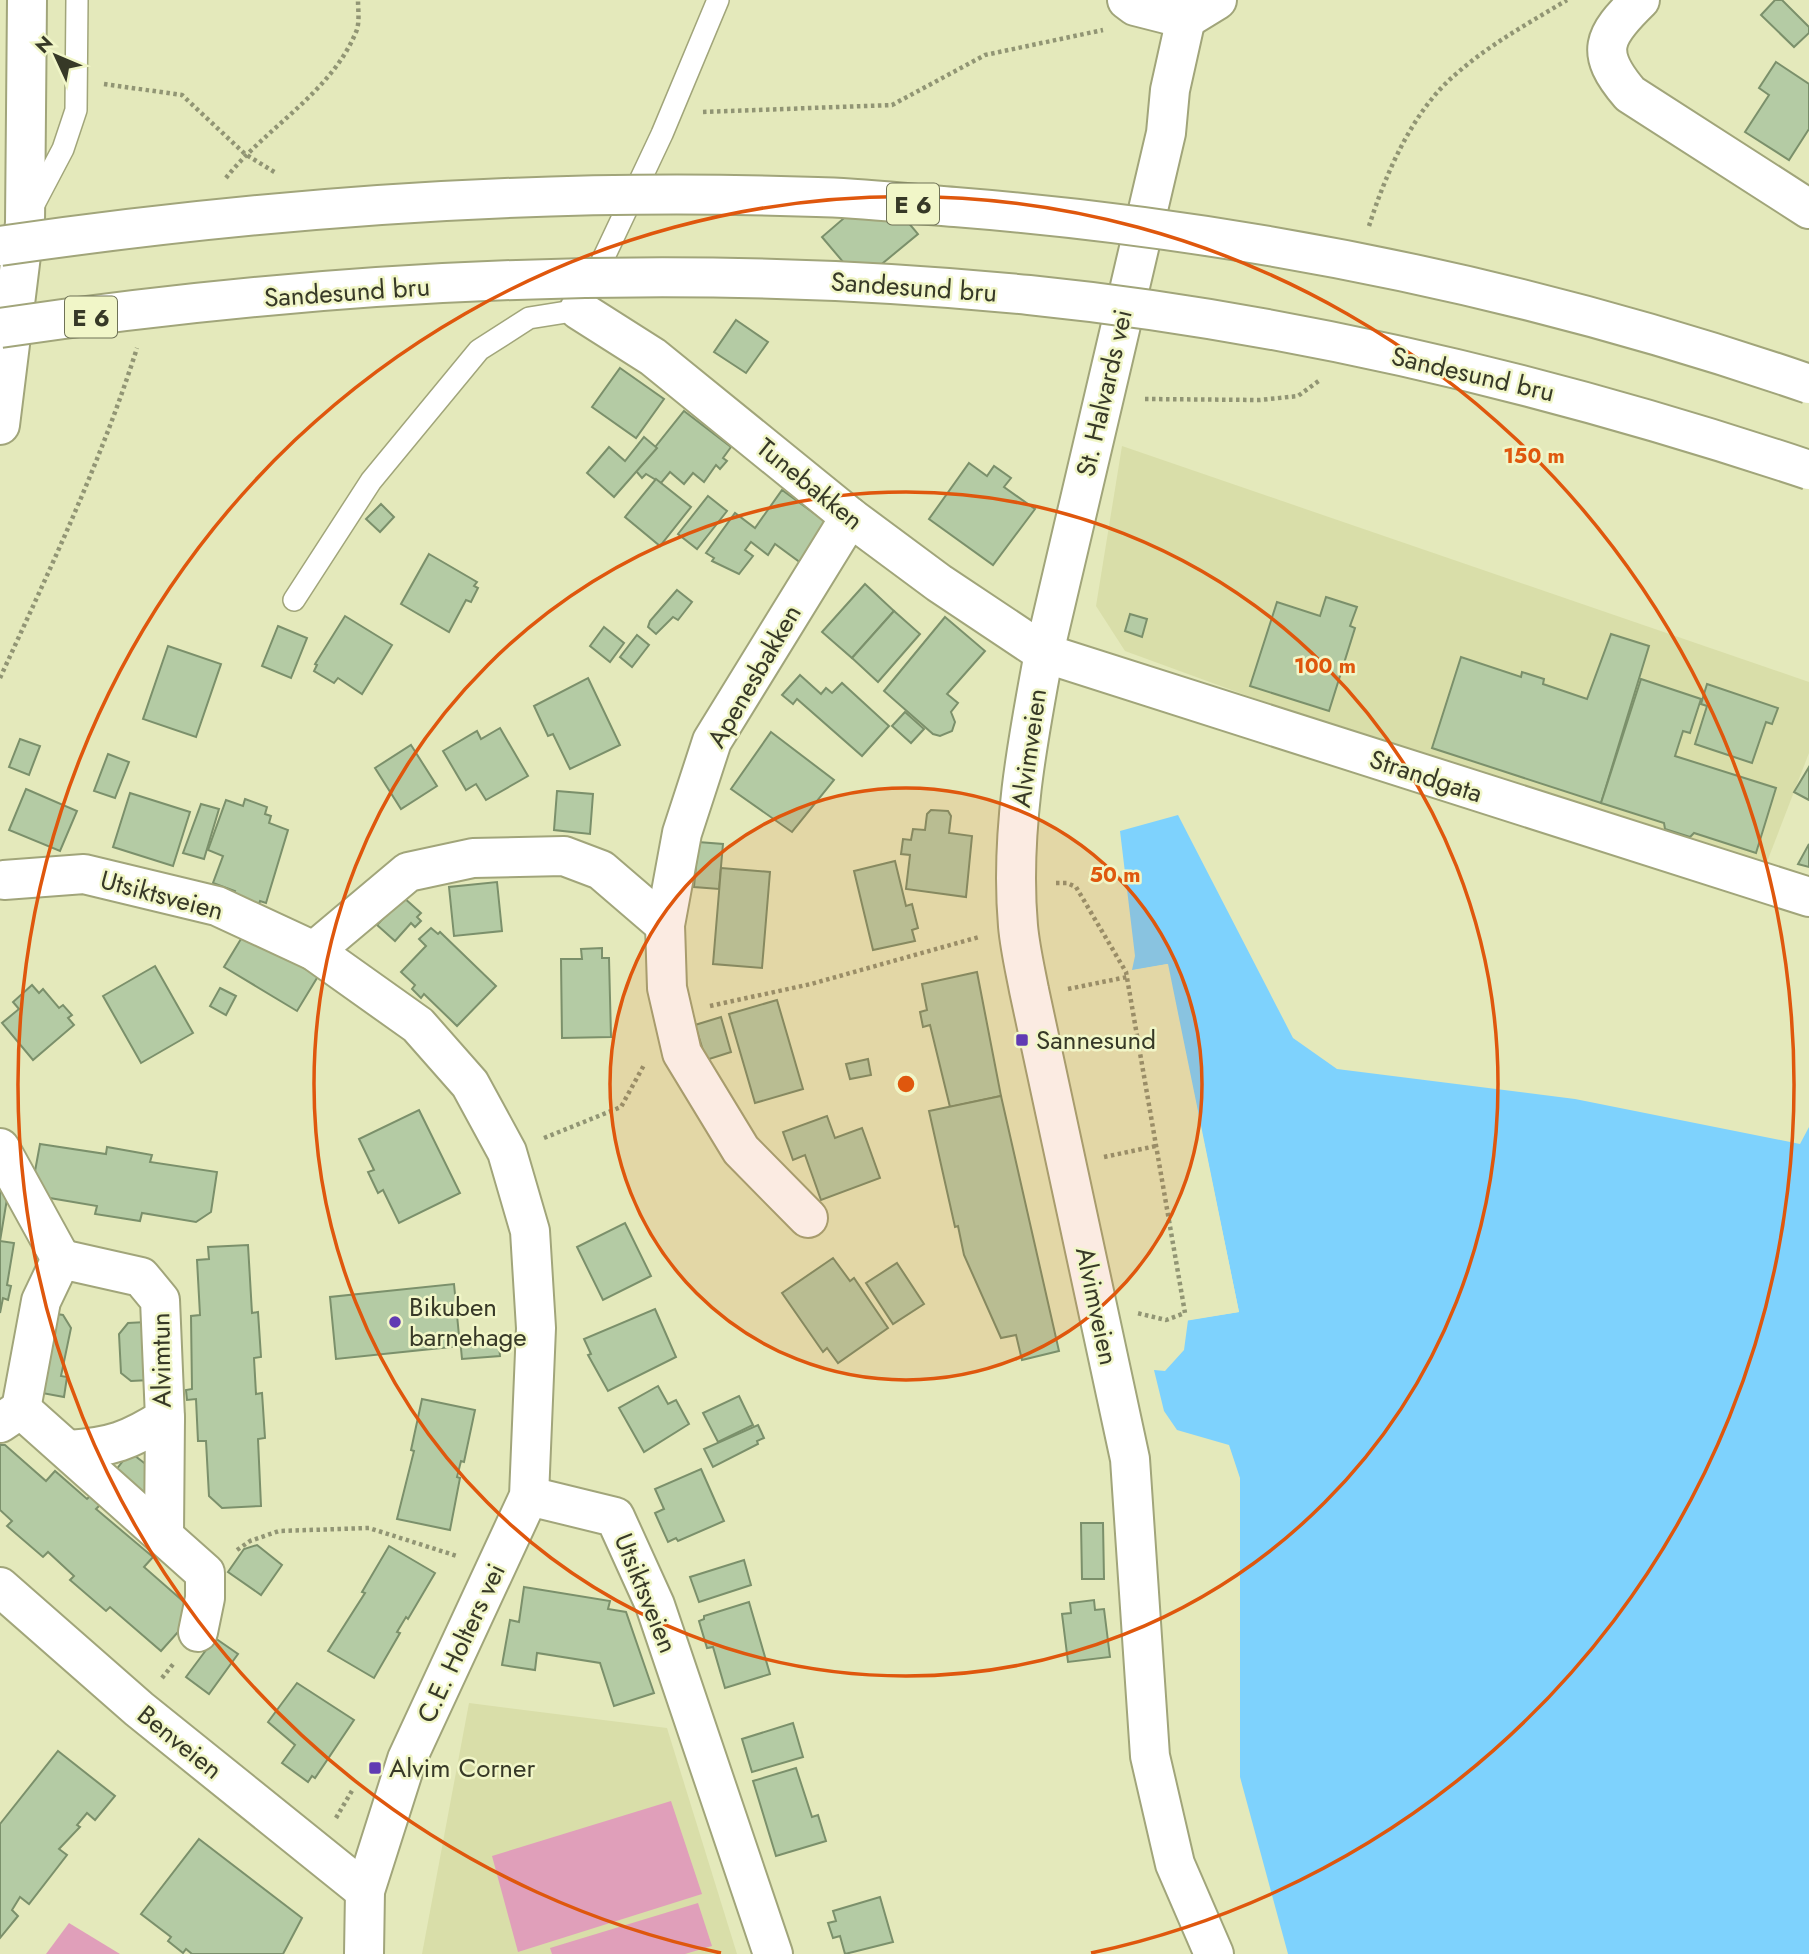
<svg xmlns="http://www.w3.org/2000/svg" width="1809" height="1954" font-family="Jost,sans-serif">
<style>
.built{fill:#d9dea9}
.green{fill:#e09fba}
.water{fill:#7ed2fd}
.pier{fill:#e4e9bb}
.building{fill:#b4cba4;stroke:#7b906b;stroke-width:2}
.lines{fill:none;stroke-linecap:round;stroke-linejoin:round}
.service-casing{stroke:#a1a57a;stroke-width:24}
.minor-casing{stroke:#a1a57a;stroke-width:42}
.secondary-casing{stroke:#a1a57a;stroke-width:42}
.primary-casing{stroke:#a1a57a;stroke-width:42}
.path{stroke:#919574;stroke-width:4.5;stroke-dasharray:3.5 3.5;stroke-linecap:butt}
.service{stroke:#fff;stroke-width:21}
.minor{stroke:#fff;stroke-width:38}
.secondary{stroke:#fff;stroke-width:38}
.primary{stroke:#fff;stroke-width:38}
.motorway-bridge-casing{stroke:#a1a57a;stroke-width:42;stroke-linecap:butt}
.motorway-bridge{stroke:#fff;stroke-width:38}
.ring{fill:none;stroke:#df570d;stroke-width:3.5}
.poi-dot{fill:#603bb3;stroke:#f1f6c8;stroke-width:2.5}
.labels{text-anchor:middle;dominant-baseline:central;stroke-width:5;stroke-linejoin:round;paint-order:stroke}
.shield{fill:#f1f6c8;stroke:#6f7257;stroke-width:2}
.shield-label{font-size:24px;font-weight:bold;fill:#373927}
.street-label{font-size:26px;fill:#373927;stroke:#f1f6c8}
.poi-label{font-size:26px;fill:#373927;stroke:#f1f6c8;text-anchor:start}
.centre{fill:#df570d;stroke:#f1f6c8;stroke-width:3.5}
.ring-label{font-size:21px;text-anchor:middle;font-weight:bold;fill:#df570d;stroke:#f1f6c8;stroke-width:5;stroke-linejoin:round;paint-order:stroke}
</style>
<rect width="100%" height="100%" fill="#e4e9bb"/>
<g class="built">
<polygon points="1122,446 1809,682 1809,753 1765,867 1278,707 1125,651 1096,606"/>
<polygon points="469,1703 667,1728 737,1954 422,1954"/>
</g>
<g class="green">
<polygon points="671,1801 702,1894 518,1952 492,1856"/>
<polygon points="698,1903 712,1946 685,1954 552,1954 550,1948"/>
<polygon points="69,1923 120,1954 46,1954"/>
</g>
<polygon class="water" points="1178,815 1293,1038 1337,1069 1575,1099 1800,1144 1809,1127 1809,1954 1288,1954 1240,1777 1240,1478 1229,1445 1177,1430 1164,1411 1154,1370 1165,1371 1184,1350 1188,1320 1239,1312 1167,964 1132,970 1135,956 1120,831"/>
<polygon class="pier" points="1168,964 1239,1312 1185,1321 1188,1317 1235,1310 1165,968 1132,974 1129,971"/>
<g class="building">
<polygon points="1775,0 1782,0 1809,27 1809,33 1794,47 1761,15"/>
<polygon points="1776,62 1809,84 1809,129 1789,160 1745,132 1769,95 1759,88"/>
<polygon points="865,200 896,208 918,234 860,282 822,237"/>
<polygon points="736,320 768,342 746,373 714,352"/>
<polygon points="620,368 664,399 636,438 592,407"/>
<polygon points="684,411 731,447 723,458 727,461 720,469 716,465 704,482 693,473 684,484 670,472 661,483 646,474 642,478 636,471"/>
<polygon points="644,437 657,448 614,497 587,473 609,447 625,461"/>
<polygon points="969,463 987,476 994,466 1011,478 1004,487 1035,509 993,565 929,519"/>
<polygon points="656,479 691,507 660,546 625,517"/>
<polygon points="782,490 829,524 801,563 775,544 768,555 751,542 745,550 753,556 739,574 712,561 714,558 706,553 735,513 755,528"/>
<polygon points="708,496 727,511 697,549 678,534"/>
<polygon points="381,504 394,517 380,532 366,519"/>
<polygon points="429,554 477,582 474,586 478,588 471,602 466,600 449,632 401,604"/>
<polygon points="865,584 894,611 852,658 822,632"/>
<polygon points="677,590 692,602 678,620 673,617 656,634 648,627 650,621"/>
<polygon points="1326,597 1357,607 1350,626 1355,628 1329,711 1250,686 1277,602 1320,616"/>
<polygon points="894,611 920,634 878,682 852,658"/>
<polygon points="1130,614 1147,619 1142,637 1125,631"/>
<polygon points="345,616 392,645 362,694 338,678 334,683 314,671 317,665 315,664"/>
<polygon points="945,617 985,651 947,694 958,703 951,712 955,722 952,731 940,736 933,734 884,691"/>
<polygon points="278,626 307,638 291,678 262,666"/>
<polygon points="604,627 624,643 610,662 590,646"/>
<polygon points="1611,634 1649,646 1601,803 1432,748 1461,657 1521,677 1522,672 1544,679 1543,684 1587,699"/>
<polygon points="637,635 649,645 632,667 620,657"/>
<polygon points="168,646 221,664 196,737 143,719"/>
<polygon points="800,675 821,694 826,688 832,693 842,683 889,726 862,756 797,699 793,704 782,695"/>
<polygon points="588,678 620,745 570,769 553,734 548,736 534,706"/>
<polygon points="1641,679 1701,699 1690,733 1683,731 1675,756 1776,788 1756,853 1694,833 1690,837 1665,829 1664,823 1601,803"/>
<polygon points="1707,684 1778,708 1772,724 1766,722 1752,763 1695,744 1707,706 1701,704"/>
<polygon points="905,712 924,729 911,743 892,726"/>
<polygon points="500,728 528,776 486,800 476,784 466,790 443,751 477,731 481,739"/>
<polygon points="771,732 834,780 792,832 731,789"/>
<polygon points="20,739 40,746 29,775 9,767"/>
<polygon points="411,745 437,786 401,809 375,768"/>
<polygon points="108,754 129,762 115,798 94,791"/>
<polygon points="1809,767 1809,800 1794,792"/>
<polygon points="26,789 77,811 60,851 9,830"/>
<polygon points="557,791 593,794 590,834 554,830"/>
<polygon points="130,793 190,812 173,866 113,847"/>
<polygon points="245,799 267,807 265,814 271,816 269,823 288,830 266,903 260,901 258,907 233,898 235,891 213,883 223,856 208,850 226,800 243,806"/>
<polygon points="201,804 219,809 204,859 183,853"/>
<polygon points="931,810 948,811 951,816 949,833 972,836 966,897 906,889 910,855 901,854 903,839 911,840 913,829 925,830 927,814"/>
<polygon points="698,842 723,844 719,889 694,887"/>
<polygon points="1809,844 1809,867 1798,864"/>
<polygon points="895,861 906,906 912,904 918,928 912,930 915,941 873,950 854,871"/>
<polygon points="721,868 770,872 762,968 713,964"/>
<polygon points="497,882 502,931 454,936 449,887"/>
<polygon points="403,897 421,913 417,917 421,921 415,927 411,923 395,941 377,925"/>
<polygon points="431,928 438,934 440,932 496,986 457,1026 424,994 421,998 412,989 415,985 401,972 426,946 419,939"/>
<polygon points="247,929 320,973 297,1011 224,967"/>
<polygon points="602,948 602,958 609,958 611,1037 562,1038 561,959 582,959 581,949"/>
<polygon points="155,966 193,1033 141,1063 103,996"/>
<polygon points="977,972 1001,1096 950,1107 930,1025 923,1027 920,1012 927,1010 922,984"/>
<polygon points="32,985 39,993 43,989 59,1008 63,1005 72,1015 68,1018 74,1025 33,1060 2,1023 19,1009 13,1002"/>
<polygon points="220,988 236,996 226,1015 210,1006"/>
<polygon points="777,1000 803,1089 755,1103 729,1014"/>
<polygon points="721,1017 731,1052 706,1060 695,1025"/>
<polygon points="868,1059 871,1075 850,1079 846,1064"/>
<polygon points="1001,1096 1059,1351 1022,1360 1016,1335 1001,1338 964,1255 958,1226 955,1227 929,1111"/>
<polygon points="419,1110 460,1193 399,1223 383,1190 378,1193 368,1172 374,1170 359,1139"/>
<polygon points="827,1116 835,1138 862,1128 880,1178 821,1200 805,1155 793,1160 783,1132"/>
<polygon points="40,1144 106,1154 107,1147 152,1155 150,1162 217,1172 211,1212 196,1222 142,1213 140,1221 95,1214 97,1206 44,1197 33,1182"/>
<polygon points="0,1173 9,1187 0,1241 14,1243 7,1285 11,1286 8,1300 3,1298 0,1313"/>
<polygon points="625,1223 651,1276 603,1300 577,1247"/>
<polygon points="248,1245 252,1313 258,1312 261,1357 254,1358 256,1394 262,1393 265,1438 258,1439 261,1506 222,1508 209,1496 206,1441 198,1441 196,1399 187,1400 186,1390 192,1389 191,1316 200,1315 197,1260 209,1259 208,1247"/>
<polygon points="833,1258 850,1281 854,1278 888,1328 838,1363 827,1348 823,1352 782,1293"/>
<polygon points="897,1263 924,1304 893,1324 866,1283"/>
<polygon points="454,1284 460,1346 336,1359 330,1297"/>
<polygon points="655,1309 676,1357 608,1391 588,1355 591,1354 584,1339"/>
<polygon points="45,1312 63,1315 71,1328 61,1376 67,1377 64,1397 42,1393"/>
<polygon points="146,1322 150,1380 131,1381 121,1373 119,1334 128,1323"/>
<polygon points="498,1335 500,1356 462,1359 460,1338"/>
<polygon points="658,1386 668,1404 676,1400 689,1424 644,1452 619,1408"/>
<polygon points="739,1396 753,1425 718,1442 703,1413"/>
<polygon points="422,1399 475,1410 464,1462 461,1461 457,1477 460,1478 450,1530 397,1519 414,1451 411,1450"/>
<polygon points="758,1425 764,1438 757,1441 758,1444 713,1467 704,1449"/>
<polygon points="0,1445 5,1445 46,1481 55,1471 87,1499 90,1496 100,1505 96,1509 153,1557 144,1567 184,1602 187,1622 161,1651 110,1607 106,1611 70,1580 74,1576 48,1552 43,1557 7,1526 12,1521 0,1510"/>
<polygon points="130,1452 152,1469 154,1484 142,1499 112,1475"/>
<polygon points="701,1469 724,1521 678,1541 676,1538 668,1542 655,1513 664,1509 655,1489"/>
<polygon points="1081,1523 1103,1523 1104,1579 1082,1579"/>
<polygon points="257,1545 282,1565 261,1595 228,1572 244,1549"/>
<polygon points="389,1546 435,1573 408,1619 406,1617 397,1632 400,1633 374,1678 328,1651 365,1593 362,1592"/>
<polygon points="744,1560 751,1585 699,1602 690,1577"/>
<polygon points="524,1587 610,1601 608,1609 626,1612 654,1693 614,1706 600,1663 537,1653 535,1670 502,1665 510,1620 519,1622"/>
<polygon points="1094,1600 1095,1610 1104,1609 1110,1657 1068,1662 1062,1614 1071,1613 1070,1603"/>
<polygon points="749,1602 770,1674 725,1688 713,1647 707,1648 699,1621 704,1619 704,1616"/>
<polygon points="215,1638 238,1654 209,1694 186,1677"/>
<polygon points="297,1683 354,1720 315,1778 312,1776 308,1782 282,1763 295,1745 268,1722"/>
<polygon points="793,1723 803,1757 752,1772 742,1739"/>
<polygon points="58,1751 115,1796 95,1820 87,1813 77,1825 80,1827 59,1849 67,1855 29,1904 20,1897 12,1910 18,1916 0,1938 0,1824"/>
<polygon points="796,1768 812,1817 818,1815 826,1841 776,1856 753,1781"/>
<polygon points="199,1839 302,1918 283,1954 192,1954 186,1949 183,1953 168,1941 171,1937 141,1914"/>
<polygon points="880,1897 893,1942 845,1954 840,1936 833,1938 828,1923 836,1921 833,1911"/>
</g>
<g class="lines">
<g class="service-casing">
<g id="service">
<polyline points="32,208 63,149 76,110 77,0"/>
<polyline points="294,600 371,481 479,350 529,318 579,310 662,134 718,0"/>
</g>
</g>
<g class="minor-casing">
<g id="minor">
<path d="M1640,0C1603,36 1594,52 1630,94L1809,209"/>
<polyline points="579,310 653,357 850,517 939,583 1044,653 1809,897"/>
<polyline points="4,880 84,874 217,906 314,951 418,1025 470,1084 507,1152 530,1231 536,1328 529,1496 407,1759 365,1891 364,1954"/>
<polyline points="314,951 408,872 473,858 564,856 601,870 665,925"/>
<polyline points="0,1148 61,1259"/>
<polyline points="808,1218 741,1150 682,1053 667,988 665,925 682,833 712,741 850,517"/>
<path d="M21,1409L41,1301L61,1259L141,1277L160,1300L165,1418C129,1441 111,1447 69,1450"/>
<polyline points="0,1423 21,1409 205,1573 205,1598 198,1632"/>
<polyline points="529,1496 615,1517 655,1605 773,1954"/>
<polyline points="164,1534 165,1418"/>
<polyline points="0,1587 139,1709 365,1891"/>
</g>
</g>
<g class="secondary-casing">
<path id="secondary" d="M1190,0L1170,90L1166,133L1044,653C1027,743 1010,834 1018,926C1020,948 1025,969 1029,990L1130,1459L1150,1756L1175,1864L1214,1954"/>
</g>
<g class="primary-casing">
<g id="primary">
<polyline points="1127,0 1135,6 1186,19 1217,0"/>
<polyline points="0,425 25,223 27,0"/>
</g>
</g>
<g class="path">
<polyline points="104,84 182,95 245,154 276,173"/>
<polyline points="703,112 892,105 985,55 1103,30"/>
<path d="M226,178C265,128 331,93 356,32C360,23 358,10 358,0"/>
<path d="M1369,226C1386,173 1413,110 1456,74C1490,44 1529,23 1567,0"/>
<polyline points="1145,399 1260,400 1298,396 1320,380"/>
<path d="M0,678C50,569 101,462 137,348"/>
<polyline points="1056,883 1067,883 1076,887 1126,972 1185,1313 1166,1320 1137,1313"/>
<polyline points="1068,989 1127,977"/>
<polyline points="710,1006 811,984 979,937"/>
<polyline points="544,1138 621,1107 644,1065"/>
<polyline points="1104,1157 1156,1146"/>
<polyline points="237,1550 250,1541 279,1531 369,1528 457,1556"/>
<polyline points="162,1678 174,1663"/>
<polyline points="336,1818 353,1789"/>
</g>
<use href="#service" class="service"/>
<use href="#minor" class="minor"/>
<use href="#secondary" class="secondary"/>
<use href="#primary" class="primary"/>
<g class="motorway-bridge-casing">
<g id="motorway-bridge">
<path d="M0,246C270,207 544,187 817,197C863,198 909,204 955,207C1245,230 1533,289 1809,384"/>
<path d="M0,328C339,278 687,261 1029,295C1294,322 1556,386 1809,470"/>
</g>
</g>
<use href="#motorway-bridge" class="motorway-bridge"/>
</g>
<circle cx="906" cy="1084" r="296" fill="#df570d" fill-opacity=".12"/>
<g class="ring">
<circle cx="906" cy="1084" r="296"/>
<circle cx="906" cy="1084" r="592"/>
<path d="M721 1953A888 888 0 1 1 1091 1953"/>
</g>
<g class="poi-dot">
<rect x="1015" y="1033" width="14" height="14" rx="3.5"/>
<circle cx="395" cy="1322" r="7"/>
<rect x="368" y="1761" width="14" height="14" rx="3.5"/>
</g>
<g class="labels">
<g class="shield">
<rect x="887" y="183.5" width="52" height="41" rx="5"/>
<rect x="65" y="296.5" width="52" height="41" rx="5"/>
</g>
<g class="shield-label">
<text x="913" y="204">E 6</text>
<text x="91" y="317">E 6</text>
</g>
<g class="street-label">
<text transform="translate(914 287) rotate(4)">Sandesund bru</text>
<text transform="translate(347 292) rotate(-4)">Sandesund bru</text>
<text transform="translate(1473 374) rotate(13)">Sandesund bru</text>
<text transform="translate(1104 393) rotate(-77)">St. Halvards vei</text>
<text transform="translate(810 484) rotate(39)">Tunebakken</text>
<text transform="translate(754 676) rotate(-60)">Apenesbakken</text>
<text transform="translate(1029 748) rotate(-82)">Alvimveien</text>
<text transform="translate(1426 776) rotate(18)">Strandgata</text>
<text transform="translate(162 895) rotate(15)">Utsiktsveien</text>
<text transform="translate(1097 1306) rotate(78)">Alvimveien</text>
<text transform="translate(161 1360) rotate(-91)">Alvimtun</text>
<text transform="translate(646 1593) rotate(68)">Utsiktsveien</text>
<text transform="translate(461 1643) rotate(-65)">C.E. Holters vei</text>
<text transform="translate(180 1742) rotate(39)">Benveien</text>
</g>
<g class="poi-label">
<text x="1036" y="1040">Sannesund</text>
<text x="409" y="1307">Bikuben<tspan x="409" dy="30">barnehage</tspan></text>
<text x="389" y="1768">Alvim Corner</text>
</g>
</g>
<circle cx="906" cy="1084" r="10" class="centre"/>
<g class="ring-label">
<text x="1534" y="463">150 m</text>
<text x="1325" y="673">100 m</text>
<text x="1115" y="882">50 m</text>
</g>
<g transform="translate(56 56) rotate(314)" stroke="#f1f6c8" stroke-width="5" paint-order="stroke">
<path d="M0-5L12 26L0 18L-12 26Z" fill="#373927"/>
<text y="-10" font-size="19" font-weight="bold" text-anchor="middle" fill="#373927">N</text>
</g>
</svg>
